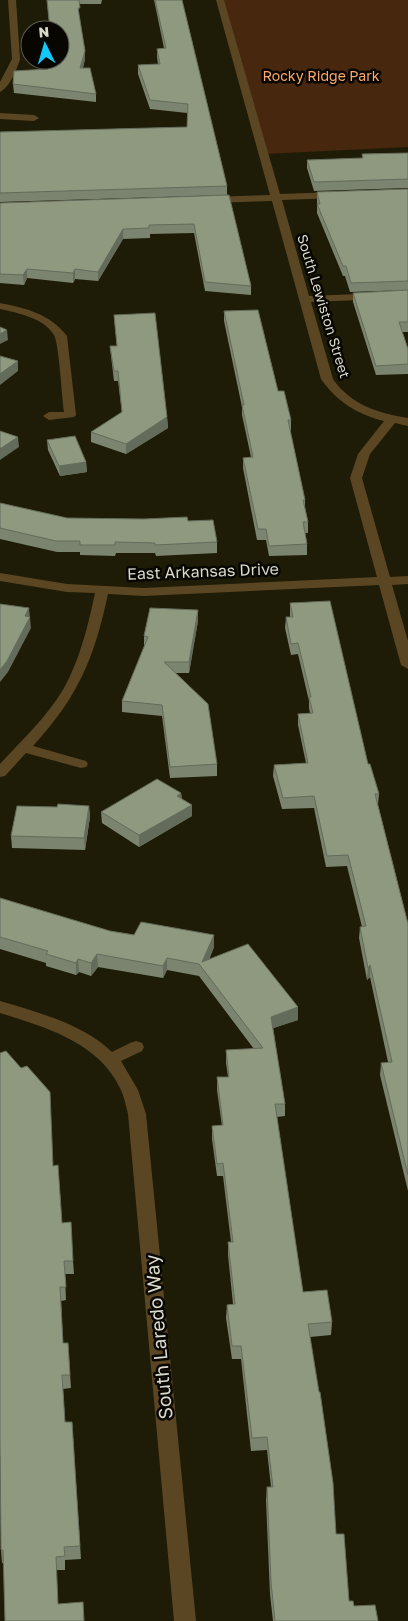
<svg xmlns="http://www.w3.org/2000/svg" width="408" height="1621" font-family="'Golos Text',sans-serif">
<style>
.green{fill:#47270e}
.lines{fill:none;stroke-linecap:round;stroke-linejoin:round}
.street{fill:#5b4623;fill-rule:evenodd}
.wall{fill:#7a846e}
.shaded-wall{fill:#636b5a}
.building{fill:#8e9980;stroke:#636b5a}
.labels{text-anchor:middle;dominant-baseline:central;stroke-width:5;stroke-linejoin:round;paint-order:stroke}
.far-park-label{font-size:14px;fill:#fea86b;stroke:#070601}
.far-street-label{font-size:14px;fill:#dad9cb;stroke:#070601}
.street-label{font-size:16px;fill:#dad9cb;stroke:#070601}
.near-street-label{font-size:19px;fill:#dad9cb;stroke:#070601}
</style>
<rect width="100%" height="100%" fill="#1e1c06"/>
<polygon class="green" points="220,0 408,0 408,147 264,154"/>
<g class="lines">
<g class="street">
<path d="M8,0H16L20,59C17,69 10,87 0,92V82L12,59Z"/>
<path d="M216,0H224L280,194L337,192L342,195L337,198L282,200L309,296L408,292V298L311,302L333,379C351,405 378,413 408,418V426L395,423L370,454L362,478L390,577L408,576V584L392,585L408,641V669L401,665L379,585L144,596L108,594C94,659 78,697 33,746L86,761L88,764L86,767L81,768L26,753L5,776L0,777V764C22,740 47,717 64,688C80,659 88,626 95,593L67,592L0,581V573L67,584L144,588L377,577L350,478L358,454L384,421C357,414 337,402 321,379L272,201L210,203L205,200L210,197L270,195Z"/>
<polygon points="0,113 34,115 39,118 34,121 0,119"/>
<path d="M0,303C26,308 50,314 67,336L76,415L74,417L49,420L43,416L49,412H64C62,399 59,343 54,335C44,318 18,313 0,309Z"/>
<path d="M0,1001C37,1012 83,1024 112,1052L130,1043L136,1041L142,1043L144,1047L142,1051L121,1061L138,1090L146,1114L196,1621H174L128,1114C126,1106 124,1096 120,1088C98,1042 45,1027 0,1013Z"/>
</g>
</g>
<g class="wall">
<polygon points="47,0 102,0 101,4 79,4 79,16 85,51 85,59 83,68 96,94 96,102 14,93 13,84 48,69 60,30 50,30"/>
<polygon points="154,0 182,0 227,186 227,195 0,202 0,132 187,127 187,113 150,109 138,74 138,65 158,64 157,57 157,49 164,48"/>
<polygon points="408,153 408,188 314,191 307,168 307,160 362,158 362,154"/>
<polygon points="408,189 408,290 350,292 345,276 343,276 317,213 317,192"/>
<polygon points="229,195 251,286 251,295 205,291 194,233 150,234 150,238 123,239 98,281 75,279 73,283 27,278 24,285 0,283 0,203"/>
<polygon points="408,290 408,332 402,332 408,349 408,374 376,375 353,302 353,293"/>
<polygon points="224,311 278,391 291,420 291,430 290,430 305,500 305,507 308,522 308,533 305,533 307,544 307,555 269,556 266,540 257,540 243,468 243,458 251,457 242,415 242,407 224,321"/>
<polygon points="114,315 167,417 168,428 126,454 91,442 91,432 122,413 118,381 114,381 111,356 110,346 117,346"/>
<polygon points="47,440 86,462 87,472 60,476 48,450"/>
<polygon points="0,503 67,518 188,521 217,542 217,553 156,556 155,553 116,553 115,556 80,555 80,552 57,552 0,539"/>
<polygon points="290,603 368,764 379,794 378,805 408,924 408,1191 380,1075 381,1063 388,1062 370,977 367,980 359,938 360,927 362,927 347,866 326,867 314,808 282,809 273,776 274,765 306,763 298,725 298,714 310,713 309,708 309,701 298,654 291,655 285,628 286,617 290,617"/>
<polygon points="198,610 198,621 189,673 176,673 217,764 217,776 170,778 162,716 122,712 122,701 144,647 144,636"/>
<polygon points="181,793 182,799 192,816 139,847 102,823 101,812"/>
<polygon points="89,806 90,817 85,850 12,848 11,836 57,807"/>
<polygon points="0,898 110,931 214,947 209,960 298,1007 298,1020 273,1028 285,1104 285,1116 277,1117 303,1292 332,1322 331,1335 310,1337 336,1534 349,1601 354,1606 378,1621 273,1621 270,1594 266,1500 267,1487 271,1487 267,1450 251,1451 241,1359 232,1359 226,1318 227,1305 233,1304 228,1255 228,1242 231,1242 223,1176 217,1176 212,1139 212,1126 222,1126 217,1090 217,1077 228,1077 226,1063 226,1050 254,1049 199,976 167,970 163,978 98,967 91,976 79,972 76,975 46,966 46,963 0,949"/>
<polygon points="0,1053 53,1166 62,1223 73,1261 74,1274 65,1274 66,1300 61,1301 63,1343 68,1343 71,1388 63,1389 65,1422 72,1422 81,1559 65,1560 65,1570 57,1570 5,1621 4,1563 2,1563 1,1550 1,1456 0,1456"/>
</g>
<g class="shaded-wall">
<polygon points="85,51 85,59 81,76 80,68"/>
<polygon points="123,229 123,239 98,281 98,272"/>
<polygon points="27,269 27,278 24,285 23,275"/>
<polygon points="75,269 75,279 73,283 73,273"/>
<polygon points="7,330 8,340 0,344 0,334"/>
<polygon points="18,361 18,371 0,385 0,374"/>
<polygon points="167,417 168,428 126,454 126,444"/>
<polygon points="18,437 19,447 0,460 0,449"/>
<polygon points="86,462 87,472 60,476 59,466"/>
<polygon points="29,608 31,628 8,672 0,682 0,670 25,616"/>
<polygon points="198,610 198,621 189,673 189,662"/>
<polygon points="181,793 182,804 177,796"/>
<polygon points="192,805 192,816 139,847 139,835"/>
<polygon points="89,806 90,817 85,850 84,838"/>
<polygon points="214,935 214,947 204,970 202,962"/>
<polygon points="97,954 98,967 91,976 91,963"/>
<polygon points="167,958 167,970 163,978 163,966"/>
<polygon points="78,959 79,972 76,975 76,963"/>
<polygon points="370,965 370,977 367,980 368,968"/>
<polygon points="298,1007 298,1020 271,1029 271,1017"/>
</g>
<g class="building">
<polygon points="47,0 79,0 80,8 78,8 85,51 80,68 90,68 96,94 13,84 14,71 48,69 51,60 60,60 60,30 50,30"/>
<polygon points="155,0 182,0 227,186 0,193 0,132 187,127 188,104 150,100 138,65 160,64 157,49 166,48"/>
<polygon points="408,153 408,179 314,182 307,160 363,158 362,154"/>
<polygon points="408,189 408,281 351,283 346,266 343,266 317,204 320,204 317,192"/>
<polygon points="229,195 251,286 205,282 194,224 149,225 149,228 123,229 98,272 75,269 73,273 27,269 23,275 0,274 0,203"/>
<polygon points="408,290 408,322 399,322 408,349 408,364 376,366 353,293"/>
<polygon points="258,310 278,391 284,391 291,420 288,420 305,500 303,500 308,522 303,522 307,544 269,546 266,529 258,529 243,458 253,457 242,405 244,405 224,311"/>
<polygon points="155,313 167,417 126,444 91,432 122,412 118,371 114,371 110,346 117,346 114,315"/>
<polygon points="0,327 7,330 0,334"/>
<polygon points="0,356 18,361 0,374"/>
<polygon points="0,431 18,437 0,449"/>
<polygon points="75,436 86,462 59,466 47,440"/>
<polygon points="0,503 67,518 144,519 187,517 188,521 213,520 217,542 155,545 155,543 115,542 115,545 80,545 80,541 56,541 0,528"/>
<polygon points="330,601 368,764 370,764 379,794 375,794 408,924 408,1175 381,1063 392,1062 370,965 368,968 360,927 366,926 348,855 327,856 314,796 283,798 274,765 308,763 298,714 313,713 309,697 311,697 298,643 291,644 286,617 293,617 290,603"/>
<polygon points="0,604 29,608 25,616 30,617 7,661 0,670"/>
<polygon points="150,608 198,610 189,662 164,662 208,704 217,764 170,767 162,705 122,701 148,637 144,636"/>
<polygon points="157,779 181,793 177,796 192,805 139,835 101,812"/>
<polygon points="58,804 89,806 84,838 11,836 17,806 57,807"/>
<polygon points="0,898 110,931 134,935 141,922 214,935 202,962 248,944 298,1007 271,1017 285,1104 275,1104 303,1292 327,1290 332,1322 308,1324 319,1392 320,1392 333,1483 336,1534 344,1534 349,1601 353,1601 354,1606 375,1605 378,1621 275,1621 271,1582 267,1487 273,1487 267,1437 252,1438 241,1346 232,1346 227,1305 235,1304 228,1242 233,1242 223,1163 217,1164 212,1126 223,1125 217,1077 229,1077 226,1050 263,1048 199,964 167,958 163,966 97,954 91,963 78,959 76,963 46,954 48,951 0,937"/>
<polygon points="6,1051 21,1068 27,1066 50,1092 53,1166 58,1165 62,1223 71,1222 73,1261 64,1261 66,1287 60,1287 63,1343 68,1343 70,1375 62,1375 65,1422 72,1422 80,1546 64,1547 65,1556 56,1557 58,1604 83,1602 84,1621 5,1621 3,1550 1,1550 0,1442 0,1053"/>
</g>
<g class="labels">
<g class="far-park-label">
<text x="321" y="75">Rocky Ridge Park</text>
</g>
<g class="far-street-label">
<text transform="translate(324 306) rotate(73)">South Lewiston Street</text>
</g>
<g class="street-label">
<text transform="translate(203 571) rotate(-2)">East Arkansas Drive</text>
</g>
<g class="near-street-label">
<text transform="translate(158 1337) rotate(-95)">South Laredo Way</text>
</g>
</g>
<g transform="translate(45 45) rotate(355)"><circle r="24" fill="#070601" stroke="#5b5a52"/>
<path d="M0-4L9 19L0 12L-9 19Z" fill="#0fcafa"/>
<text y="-8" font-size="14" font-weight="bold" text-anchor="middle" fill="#dad9cb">N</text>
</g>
</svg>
